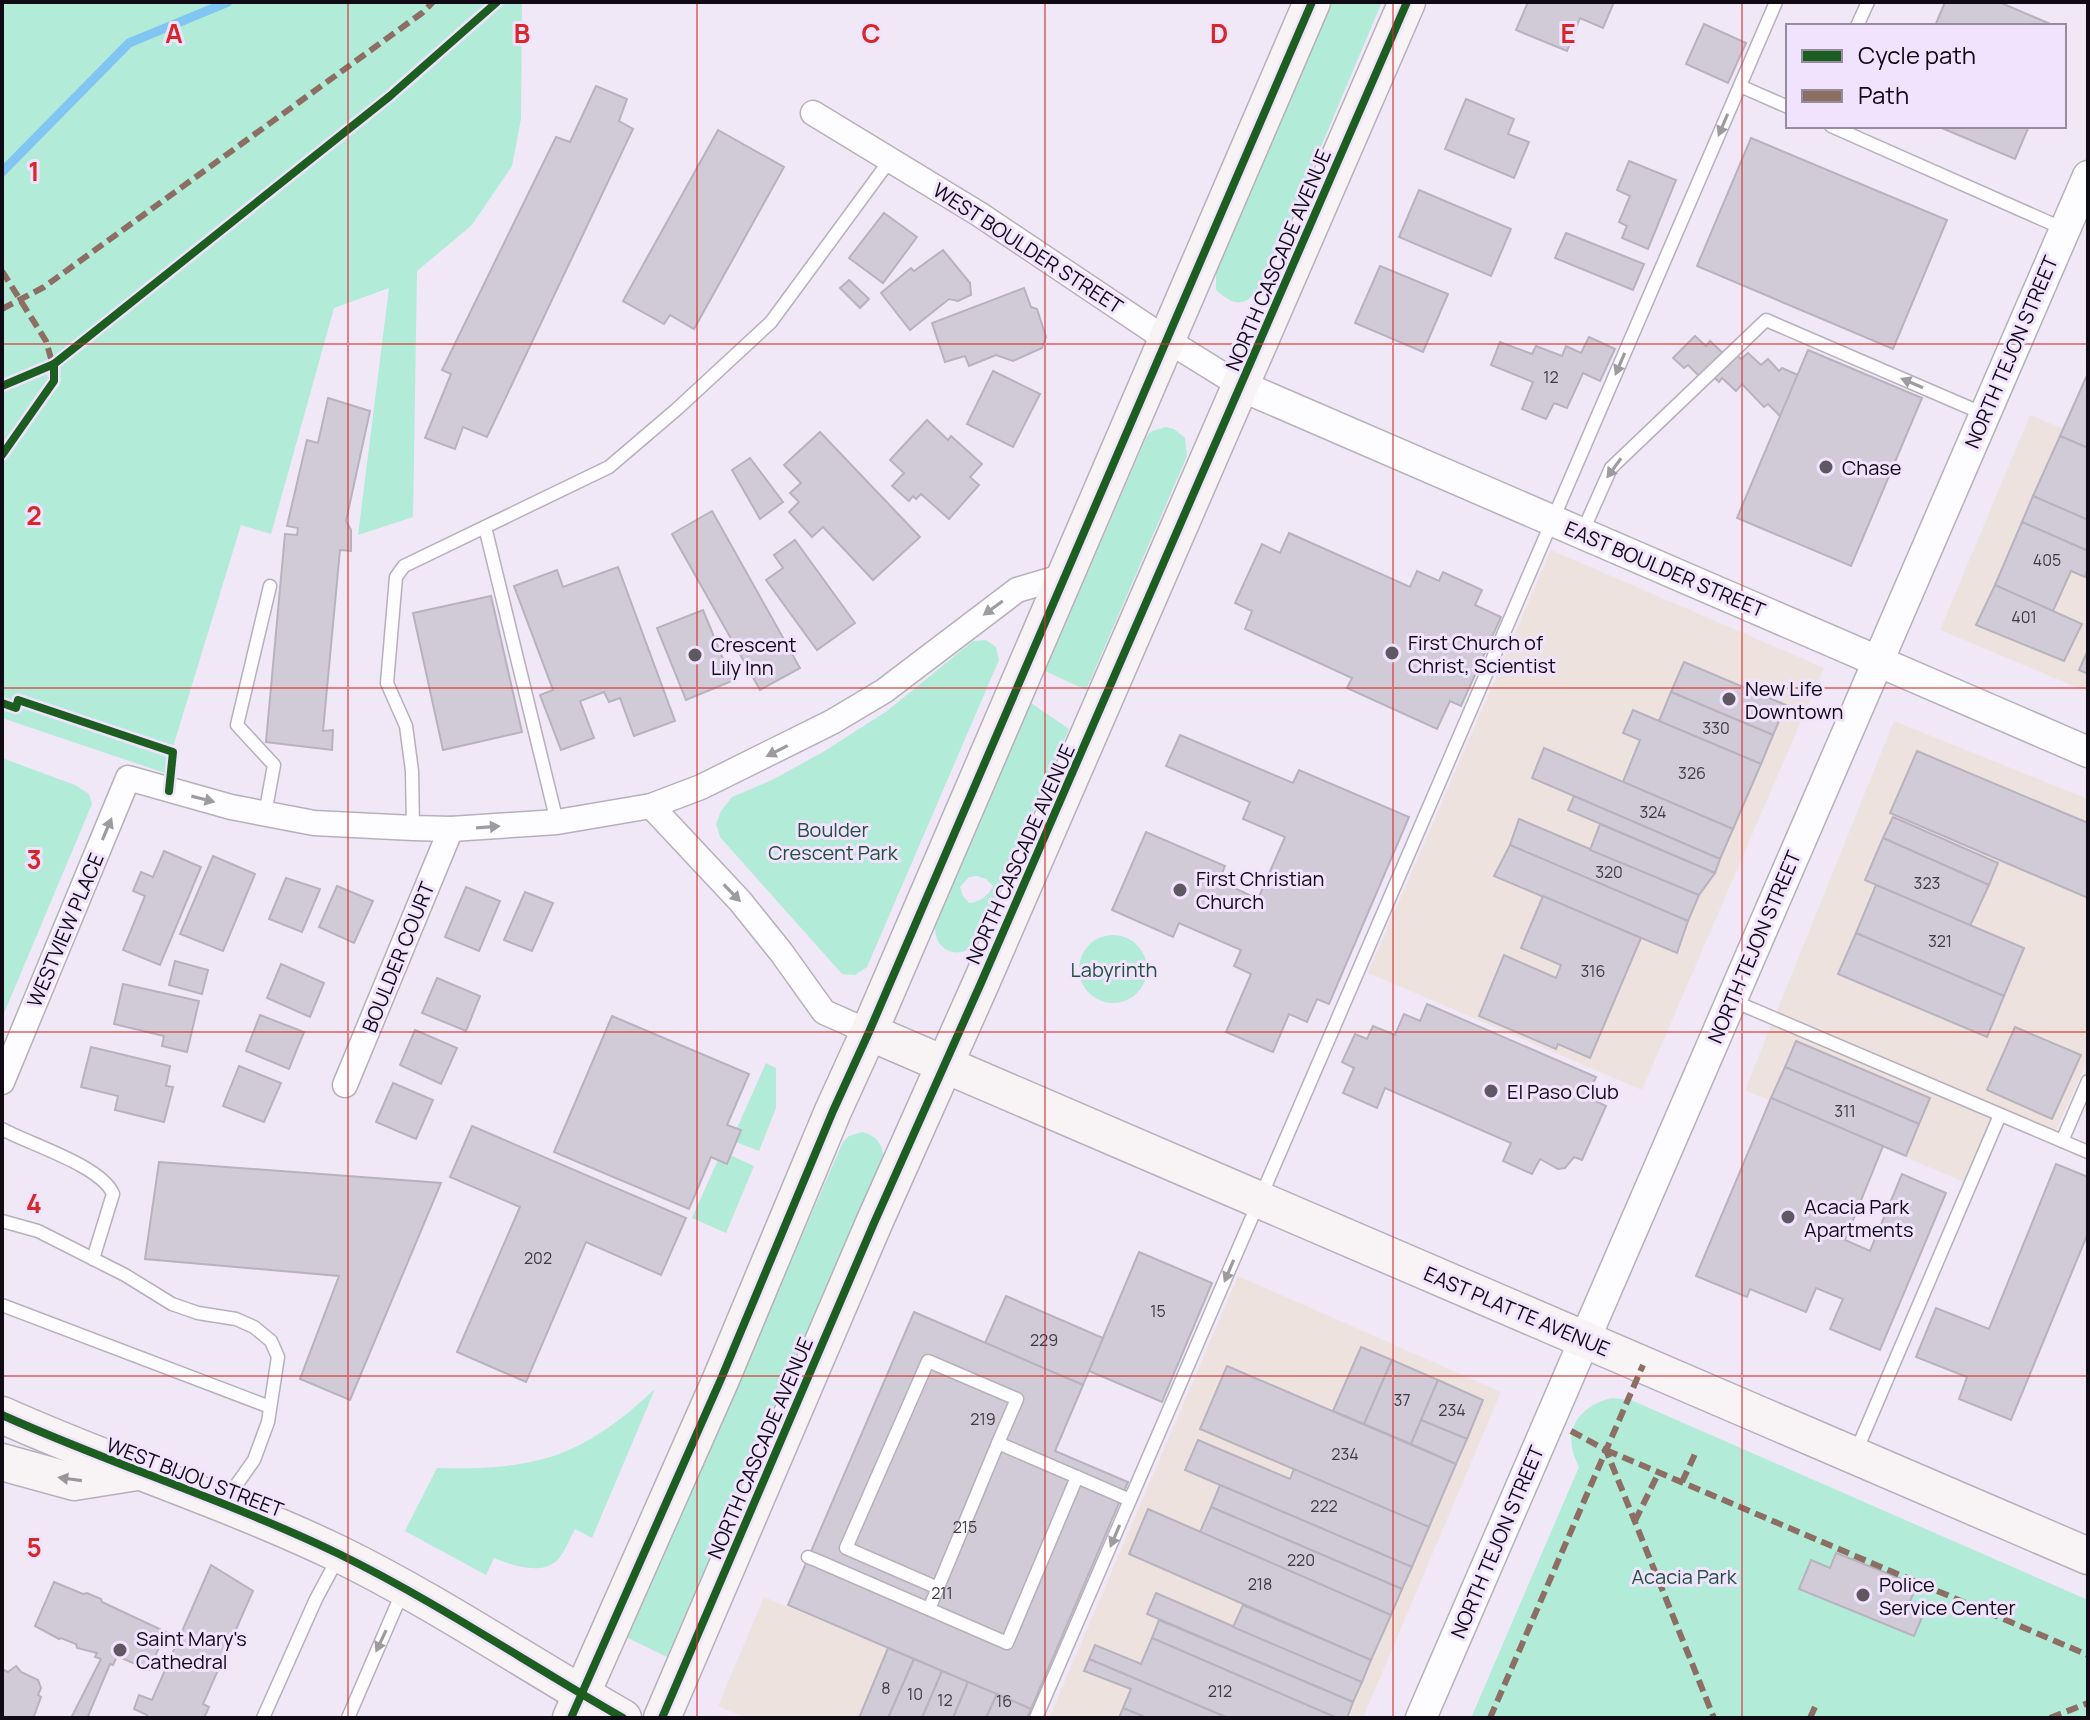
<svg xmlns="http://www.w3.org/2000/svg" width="2090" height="1720" font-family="Manrope,sans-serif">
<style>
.commercial{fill:#ede2de}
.green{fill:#b2ebd8;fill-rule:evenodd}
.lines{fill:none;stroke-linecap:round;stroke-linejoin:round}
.stream{stroke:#81c5f3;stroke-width:9}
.building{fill:#d1cbd7;stroke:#b8b2be;stroke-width:2}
.service-casing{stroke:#b6b0bb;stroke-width:15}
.minor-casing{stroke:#b6b0bb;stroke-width:27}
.tertiary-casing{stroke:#b6b0bb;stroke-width:33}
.secondary-casing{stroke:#b6b0bb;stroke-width:39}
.service{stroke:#fdfcfe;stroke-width:12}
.minor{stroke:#fdfcfe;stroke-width:24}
.tertiary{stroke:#fdfcfe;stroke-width:30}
.secondary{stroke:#f8f4f6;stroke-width:36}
.quiet{stroke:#8d6e63;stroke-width:6;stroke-dasharray:12 6;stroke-linecap:butt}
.cycleway-casing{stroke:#f1e2fd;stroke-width:13}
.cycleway{stroke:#1b5e20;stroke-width:8}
.oneway{fill:#9e9ba0}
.oneway2{fill:#9b969b}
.grid{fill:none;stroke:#d62828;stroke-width:2;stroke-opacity:0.55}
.poi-dot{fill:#5e5863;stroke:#f1e2fd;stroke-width:3}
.labels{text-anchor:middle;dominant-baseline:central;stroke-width:6;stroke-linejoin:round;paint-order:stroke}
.number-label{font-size:16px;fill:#403a44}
.street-label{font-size:20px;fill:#0f0a13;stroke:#f1e2fd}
.poi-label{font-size:20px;fill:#0f0a13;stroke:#f1e2fd;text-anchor:start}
.park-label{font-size:20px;fill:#21513d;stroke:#f1e2fd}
.grid-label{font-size:26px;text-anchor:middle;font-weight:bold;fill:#d62828;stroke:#f1e2fd;stroke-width:6;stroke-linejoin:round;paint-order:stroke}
</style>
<rect width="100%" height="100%" fill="#f0e8f7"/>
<g class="commercial">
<polygon points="2030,415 2088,439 2088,692 1940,630"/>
<polygon points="1551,550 1824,668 1642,1090 1368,973"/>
<polygon points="1894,721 2088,799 2088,1060 2051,1141 1998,1120 1967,1183 1745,1090"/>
<polygon points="1238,1276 1501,1392 1363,1718 746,1718 718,1706 764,1597 1050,1716"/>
</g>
<g class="green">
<polygon points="2,2 522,2 521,119 512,166 472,225 417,271 413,517 358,535 389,288 334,308 271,534 241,525 165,773 2,718"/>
<path d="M1331,2H1382L1260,291C1240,307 1235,306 1216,290V266Z"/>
<polygon points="1166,427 1174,429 1185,438 1187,456 1086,690 1045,671 1147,436 1152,431"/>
<polygon points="986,640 996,647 999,660 867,967 855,975 842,974 720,837 716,824 721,811 732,797 772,780 823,752 887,711 973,641"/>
<path d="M1031,703L1069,729L975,946C956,960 934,950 935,926ZM977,876L986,879L993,886C989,895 979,903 969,903L963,896L960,887L969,877Z"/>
<polygon points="2,758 75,785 89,794 92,804 2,1018"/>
<circle cx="1113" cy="969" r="34"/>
<polygon points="766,1063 776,1068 776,1108 759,1151 736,1142 741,1131 737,1128"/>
<path d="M862,1132C877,1136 884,1145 883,1160L667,1657L626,1637L843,1142L849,1136Z"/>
<polygon points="730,1155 754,1166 726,1233 692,1218 718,1160 726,1163"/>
<path d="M655,1389L592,1538L575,1529C570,1538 566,1549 560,1557C545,1577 513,1566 494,1558L486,1575L405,1531L437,1468C537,1470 581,1458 655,1389Z"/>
<path d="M1612,1398L1631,1400L2088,1600V1718H1471L1579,1467C1561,1433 1576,1407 1612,1398Z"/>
</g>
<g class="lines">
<polyline class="stream" points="2,172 129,43 228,2"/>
</g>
<g class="building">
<polygon points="1528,2 1614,2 1603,28 1580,18 1567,51 1516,30"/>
<polygon points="1945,2 1999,2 2055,26 1935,26"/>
<polygon points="1704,24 1746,43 1728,83 1686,64"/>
<polygon points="596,86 627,99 619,121 633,129 487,437 463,427 455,449 425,438 451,374 442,370 556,137 570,142"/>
<polygon points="1466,99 1514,119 1508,134 1529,142 1514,178 1445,149"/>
<polygon points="1937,126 2029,126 2015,159"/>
<polygon points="718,130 784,167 694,329 670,315 664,324 623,301"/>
<polygon points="1751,138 1947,220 1893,349 1697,266"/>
<polygon points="1629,161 1676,180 1648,249 1622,238 1627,226 1619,222 1630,196 1617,190"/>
<polygon points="1419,190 1511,229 1491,276 1399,237"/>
<polygon points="884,213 917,237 883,283 849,258"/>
<polygon points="1566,233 1644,264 1633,290 1555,258"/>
<polygon points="943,250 970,283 971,295 958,301 949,299 910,330 881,293 911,268 914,271"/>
<polygon points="1380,266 1448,294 1423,352 1355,323"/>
<polygon points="849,280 869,299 860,308 840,288"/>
<polygon points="1024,288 1031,307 1037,309 1046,337 1042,348 1013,361 996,355 969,366 965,356 945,362 932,323"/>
<polygon points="1695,336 1706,346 1710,341 1724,354 1729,348 1741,359 1748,353 1761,365 1768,359 1779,371 1782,368 1798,375 1781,417 1768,404 1764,407 1742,384 1736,391 1722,378 1719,382 1707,371 1701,378 1688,365 1684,368 1673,358"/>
<polygon points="1589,337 1615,349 1600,381 1583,373 1567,408 1554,403 1546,419 1522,409 1533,382 1491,365 1500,342 1532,354 1536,346 1562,356 1566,346 1581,353"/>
<polygon points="1808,350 1922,398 1851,566 1737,518"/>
<polygon points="993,371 1040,394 1013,447 967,424"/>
<polygon points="2088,373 2088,448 2060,436"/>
<polygon points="328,398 370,411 346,521 351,530 351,551 340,550 323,731 333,730 332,750 266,742 285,534 297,535 298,528 287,526 307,440 318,443"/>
<polygon points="927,420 948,440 951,436 982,464 970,477 979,485 949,519 921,494 916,499 913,496 909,501 892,486 904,473 890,460"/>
<polygon points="820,432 920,537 873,580 823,527 812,537 789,512 799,502 790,493 801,483 784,465"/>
<polygon points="2060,436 2088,448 2088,520 2033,496"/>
<polygon points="750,458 783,502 760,519 732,470"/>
<polygon points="2033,496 2088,520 2088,551 2022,522"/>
<polygon points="712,511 800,668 760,690 672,534"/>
<polygon points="2022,522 2088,551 2088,569 2085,577 2071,571 2053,611 1995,585"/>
<polygon points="1289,533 1410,587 1417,571 1439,581 1443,572 1482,590 1475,605 1501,617 1461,706 1450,701 1437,729 1347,688 1352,678 1245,629 1252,611 1235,603 1262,544 1280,553"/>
<polygon points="795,540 855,623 817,650 766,580 783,568 774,555"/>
<polygon points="618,567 675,721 634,736 620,698 609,702 604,692 580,701 594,738 561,750 540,695 553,690 514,586 557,570 563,587"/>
<polygon points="1995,585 2082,624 2064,661 1976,625"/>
<polygon points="491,596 522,732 443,750 413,613"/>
<polygon points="703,610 732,681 686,700 657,628"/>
<polygon points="2088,650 2088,674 2079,670"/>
<polygon points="1684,662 1786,705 1773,735 1671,692"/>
<polygon points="1671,692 1773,735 1761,764 1659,721"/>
<polygon points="1633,710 1761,764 1733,829 1623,782 1640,740 1623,733"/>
<polygon points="1180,735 1293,783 1299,770 1409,817 1329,1004 1317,999 1307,1022 1289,1014 1273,1052 1226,1032 1251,974 1234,966 1241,950 1179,923 1173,937 1112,910 1146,832 1225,866 1219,881 1258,899 1285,837 1243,819 1250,802 1166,766"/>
<polygon points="1544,748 1733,829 1720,859 1532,778"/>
<polygon points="1917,751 2088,823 2088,898 1890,813"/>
<polygon points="1574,796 1720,859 1715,873 1568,810"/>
<polygon points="1893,817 1998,863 1989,885 1883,838"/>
<polygon points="1519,819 1699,895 1688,921 1510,845"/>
<polygon points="1600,824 1715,873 1699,895 1590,850"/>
<polygon points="1883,838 1989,885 1970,926 1865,880"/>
<polygon points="1510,845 1688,921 1677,953 1494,876"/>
<polygon points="164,851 201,867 160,965 123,950 145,896 133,891 141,872 153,877"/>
<polygon points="213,856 255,874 223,951 180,934"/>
<polygon points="286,878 320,889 302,932 269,919"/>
<polygon points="1876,885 2024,948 2004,996 1856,933"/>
<polygon points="337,886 373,901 354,943 319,927"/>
<polygon points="466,887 500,901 479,951 445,937"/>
<polygon points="525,892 553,903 532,951 504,940"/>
<polygon points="1543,896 1641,938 1590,1058 1558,1044 1556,1049 1479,1016 1504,955 1556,978 1561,965 1521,948"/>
<polygon points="1856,933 2004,996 1987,1037 1838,974"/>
<polygon points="175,961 208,970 202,994 169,985"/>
<polygon points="281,964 324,983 310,1017 267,998"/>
<polygon points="437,978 480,996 466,1031 422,1013"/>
<polygon points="123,984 199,1001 187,1052 162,1046 164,1036 114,1024"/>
<polygon points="1427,1004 1596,1077 1587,1097 1606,1106 1582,1160 1574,1157 1565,1168 1558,1169 1540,1159 1532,1174 1503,1161 1511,1143 1385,1088 1377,1108 1343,1093 1354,1068 1342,1062 1355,1034 1367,1039 1373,1026 1395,1035 1404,1014 1420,1021"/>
<polygon points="260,1015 304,1032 289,1069 246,1051"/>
<polygon points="612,1016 749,1074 727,1125 741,1130 727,1164 711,1157 689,1209 554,1152"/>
<polygon points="2015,1027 2081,1055 2052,1119 1987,1090"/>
<polygon points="415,1030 457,1048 441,1084 400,1065"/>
<polygon points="1796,1041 1930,1098 1919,1124 1785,1067"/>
<polygon points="91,1047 170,1066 166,1086 173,1087 164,1122 115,1110 118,1096 81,1087"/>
<polygon points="239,1066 281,1083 264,1122 223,1106"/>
<polygon points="1785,1067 1919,1124 1906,1156 1771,1098"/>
<polygon points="393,1083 433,1100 416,1139 376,1122"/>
<polygon points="1771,1098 1883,1146 1845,1240 1870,1251 1902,1174 1946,1193 1880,1350 1830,1329 1843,1299 1816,1288 1806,1312 1750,1289 1747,1297 1696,1276"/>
<polygon points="472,1126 686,1218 661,1275 586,1242 526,1382 457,1352 520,1207 450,1177"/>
<polygon points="159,1162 441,1183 350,1400 300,1379 339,1276 145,1259"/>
<polygon points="2056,1164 2088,1177 2088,1233 2011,1420 1959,1399 1967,1377 1916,1357 1936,1308 1989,1329"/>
<polygon points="1139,1252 1212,1283 1162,1402 1089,1371"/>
<polygon points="1006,1296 1103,1338 1083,1385 985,1343"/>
<polygon points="914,1312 1083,1385 1055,1451 1128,1482 1031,1709 788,1605"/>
<polygon points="1361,1347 1392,1360 1364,1424 1333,1411"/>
<polygon points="1392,1360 1438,1380 1411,1444 1364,1424"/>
<polygon points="1227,1366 1456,1464 1429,1527 1200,1429"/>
<polygon points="1438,1380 1483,1400 1467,1439 1421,1420"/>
<polygon points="1421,1420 1467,1439 1456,1464 1411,1444"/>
<polygon points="1198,1440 1290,1479 1294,1469 1429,1527 1412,1567 1185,1470"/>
<polygon points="1220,1485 1412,1567 1402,1589 1211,1507"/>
<polygon points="1211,1507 1402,1589 1391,1615 1200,1532"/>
<polygon points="1148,1509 1391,1615 1371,1660 1129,1554"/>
<polygon points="1836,1553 1917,1585 1910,1601 1926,1608 1914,1636 1799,1589 1811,1560 1830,1568"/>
<polygon points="211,1565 253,1591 203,1704 209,1707 204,1718 146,1718 147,1715 134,1709 139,1695 152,1700"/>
<polygon points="54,1582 83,1594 87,1593 101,1599 102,1602 166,1632 149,1670 117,1656 113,1665 110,1664 88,1716 92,1718 71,1718 101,1659 95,1657 97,1653 77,1648 76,1644 61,1638 59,1639 35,1626"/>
<polygon points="1156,1593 1362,1682 1353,1702 1147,1614"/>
<polygon points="1243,1605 1371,1660 1362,1682 1233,1627"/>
<polygon points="1159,1620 1353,1702 1347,1718 1337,1718 1152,1638"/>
<polygon points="1152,1638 1337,1718 1228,1718 1089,1659 1095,1645 1141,1664"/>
<polygon points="888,1648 914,1659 888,1718 859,1718"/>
<polygon points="914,1659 942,1671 922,1718 888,1718"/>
<polygon points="1089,1659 1228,1718 1147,1718 1123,1708 1131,1689 1084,1671"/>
<polygon points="16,1666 21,1672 38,1680 41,1688 38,1695 41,1697 34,1716 37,1718 2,1718 2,1669 8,1672"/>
<polygon points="942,1671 968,1682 953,1718 922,1718"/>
<polygon points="968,1682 997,1694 986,1718 953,1718"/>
<polygon points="997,1694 1031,1709 1027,1718 986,1718"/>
<polygon points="1123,1708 1147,1718 1119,1718"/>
</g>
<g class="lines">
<g class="service-casing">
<g id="service">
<polyline points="1857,26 1868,2"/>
<polyline points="1740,86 1788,107"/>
<polyline points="1831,126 2064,229"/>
<polyline points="485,527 557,822"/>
<polyline points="1582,533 1611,468 1766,320 1984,414"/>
<polyline points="265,814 274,765 237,725 270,586"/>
<polyline points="413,828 412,771 406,726 387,683 396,577 404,566 609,467 677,409 771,322 890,160"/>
<polyline points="1731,1000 2088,1152"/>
<path d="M2,1129C29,1144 102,1166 113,1194L93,1259"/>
<polyline points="2062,1141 2088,1081"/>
<polyline points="2,1221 38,1231 125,1275 172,1304 198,1313 236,1319 254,1327 271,1341 278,1357 268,1422 254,1460 225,1501"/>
<polyline points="2,1305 270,1407"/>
<polyline points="1855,1454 2000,1115"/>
<polyline points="1077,1477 1130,1500"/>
<polyline points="808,1557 818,1561 1007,1643 1077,1477 998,1443 929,1609"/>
<polyline points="938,1588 846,1548 928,1361 1017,1399 998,1443"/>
<polyline points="263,1718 316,1599 338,1558"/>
<polyline points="348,1718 402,1593"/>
<polyline points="1036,1718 1776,2"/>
</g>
</g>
<g class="minor-casing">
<g id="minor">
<polyline points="813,113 979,214 1167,340 1241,386"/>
<polyline points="651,806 740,901 781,952 824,1012 869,1032"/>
<polyline points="2,1082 128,778 231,807 314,823 413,828 451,829 557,822 651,806 701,787 832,722 884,691 1017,590 1064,576"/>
<polyline points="345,1085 451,829"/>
</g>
</g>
<g class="tertiary-casing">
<g id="tertiary">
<polyline points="1241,386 2088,752"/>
<polyline points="1421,1718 2088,176"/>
</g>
</g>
<g class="secondary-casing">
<g id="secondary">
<polyline points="869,1032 2088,1556"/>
<path d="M2,1415C113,1465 229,1501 339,1554C437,1602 528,1664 623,1718"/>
<polyline points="2,1462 74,1482 137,1472"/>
<polyline points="571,1718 721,1379 833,1111 869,1032 1312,2"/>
<polyline points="662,1718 874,1223 981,983 1407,2"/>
</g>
</g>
<use href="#service" class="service"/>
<use href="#minor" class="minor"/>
<use href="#tertiary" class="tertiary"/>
<use href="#secondary" class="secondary"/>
<g class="quiet">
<polyline points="2,271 46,341 54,369"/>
<polyline points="2,309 44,287 422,13 433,2"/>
<polyline points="1571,1431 1606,1450 1714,1718"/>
<polyline points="1606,1450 2088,1655"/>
<polyline points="1682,1482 1696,1452"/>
<polyline points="1635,1521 1659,1472"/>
<polyline points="1490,1718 1643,1365"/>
<polyline points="1810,1718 1815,1707"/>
<polyline points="2050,1718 2088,1703"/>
</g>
<g class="cycleway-casing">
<g id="cycleway">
<polyline points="2,386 54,364 390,96 497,2"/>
<polyline points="2,455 54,381 54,364"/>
<polyline points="2,703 16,708 18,700 173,752 169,791"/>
<path d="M2,1415C113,1465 229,1501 339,1554C437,1602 528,1664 623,1718"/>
<polyline points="571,1718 721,1379 833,1111 869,1032 1312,2"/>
<polyline points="662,1718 874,1223 981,983 1407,2"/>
</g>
</g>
<use href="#cycleway" class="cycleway"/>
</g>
<defs><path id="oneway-solid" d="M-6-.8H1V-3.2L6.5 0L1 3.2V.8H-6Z" transform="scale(2)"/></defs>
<g class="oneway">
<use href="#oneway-solid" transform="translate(1723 125) rotate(113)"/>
<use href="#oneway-solid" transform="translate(1620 364) rotate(113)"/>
<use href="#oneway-solid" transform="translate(1912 383) rotate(-157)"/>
<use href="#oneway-solid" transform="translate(1614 468) rotate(126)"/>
<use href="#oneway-solid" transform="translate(993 608) rotate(144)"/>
<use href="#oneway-solid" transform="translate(777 751) rotate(153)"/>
<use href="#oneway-solid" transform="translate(203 799) rotate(14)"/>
<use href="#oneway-solid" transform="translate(488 827) rotate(-4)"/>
<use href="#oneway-solid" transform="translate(107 829) rotate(-67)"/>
<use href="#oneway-solid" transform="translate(732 893) rotate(46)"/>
<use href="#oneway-solid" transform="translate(1229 1271) rotate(113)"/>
<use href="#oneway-solid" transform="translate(1115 1536) rotate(113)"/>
<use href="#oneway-solid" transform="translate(381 1641) rotate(115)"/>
</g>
<use class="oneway2" href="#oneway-solid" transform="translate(70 1479) rotate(-172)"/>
<path class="grid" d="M348,2V1718M697,2V1718M1045,2V1718M1393,2V1718M1742,2V1718M2,344H2088M2,688H2088M2,1032H2088M2,1376H2088"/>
<g class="poi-dot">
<circle cx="1826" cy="467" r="8"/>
<circle cx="1392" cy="653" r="8"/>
<circle cx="695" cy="655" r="8"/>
<circle cx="1729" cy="699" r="8"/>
<circle cx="1180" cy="890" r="8"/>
<circle cx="1491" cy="1091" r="8"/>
<circle cx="1788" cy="1217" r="8"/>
<circle cx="1863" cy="1595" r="8"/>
<circle cx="120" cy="1650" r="8"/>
</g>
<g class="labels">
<g class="number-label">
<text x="1551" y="377">12</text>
<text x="2047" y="560">405</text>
<text x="2024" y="617">401</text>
<text x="1716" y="728">330</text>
<text x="1692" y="773">326</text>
<text x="1653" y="812">324</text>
<text x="1609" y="872">320</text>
<text x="1927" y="883">323</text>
<text x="1940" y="941">321</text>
<text x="1593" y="971">316</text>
<text x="1845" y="1111">311</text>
<text x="538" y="1258">202</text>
<text x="1158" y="1311">15</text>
<text x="1044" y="1340">229</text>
<text x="1402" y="1400">37</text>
<text x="1452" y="1410">234</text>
<text x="983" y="1419">219</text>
<text x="1345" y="1454">234</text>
<text x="1324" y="1506">222</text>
<text x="965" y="1527">215</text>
<text x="1301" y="1560">220</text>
<text x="1260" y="1584">218</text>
<text x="942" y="1593">211</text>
<text x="886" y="1688">8</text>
<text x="1220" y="1691">212</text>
<text x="915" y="1694">10</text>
<text x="945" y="1700">12</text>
<text x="1004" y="1701">16</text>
</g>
<g class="street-label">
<text transform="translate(1028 248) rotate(33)">WEST BOULDER STREET</text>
<text transform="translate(1278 260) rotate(-67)">NORTH CASCADE AVENUE</text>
<text transform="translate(2011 352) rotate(-67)">NORTH TEJON STREET</text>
<text transform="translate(1665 569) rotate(23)">EAST BOULDER STREET</text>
<text transform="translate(1020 854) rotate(-66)">NORTH CASCADE AVENUE</text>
<text transform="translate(65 930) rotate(-67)">WESTVIEW PLACE</text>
<text transform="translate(1754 947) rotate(-67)">NORTH TEJON STREET</text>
<text transform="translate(398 957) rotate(-68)">BOULDER COURT</text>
<text transform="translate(1517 1311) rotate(23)">EAST PLATTE AVENUE</text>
<text transform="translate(760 1448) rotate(-67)">NORTH CASCADE AVENUE</text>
<text transform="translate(195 1477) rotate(21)">WEST BIJOU STREET</text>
<text transform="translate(1497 1542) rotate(-67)">NORTH TEJON STREET</text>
</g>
<g class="poi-label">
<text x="1842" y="467">Chase</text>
<text x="1408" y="642">First Church of<tspan x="1408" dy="23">Christ, Scientist</tspan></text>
<text x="711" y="644">Crescent<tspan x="711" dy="23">Lily Inn</tspan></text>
<text x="1745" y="688">New Life<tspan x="1745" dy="23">Downtown</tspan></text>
<text x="1196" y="878">First Christian<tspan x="1196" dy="23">Church</tspan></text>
<text x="1507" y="1091">El Paso Club</text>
<text x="1804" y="1206">Acacia Park<tspan x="1804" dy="23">Apartments</tspan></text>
<text x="1879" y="1584">Police<tspan x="1879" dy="23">Service Center</tspan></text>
<text x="136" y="1638">Saint Mary's<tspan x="136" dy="23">Cathedral</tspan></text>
</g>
<g class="park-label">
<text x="833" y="829">Boulder<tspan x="833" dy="23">Crescent Park</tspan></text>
<text x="1114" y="969">Labyrinth</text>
<text x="1684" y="1576">Acacia Park</text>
</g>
</g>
<g class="grid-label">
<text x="174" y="43">A</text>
<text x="522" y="43">B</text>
<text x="871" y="43">C</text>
<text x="1219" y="43">D</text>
<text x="1568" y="43">E</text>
<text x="34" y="181">1</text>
<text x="34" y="525">2</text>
<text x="34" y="869">3</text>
<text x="34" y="1213">4</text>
<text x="34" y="1557">5</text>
</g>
<rect width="2090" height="1720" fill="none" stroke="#0f0a13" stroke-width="8"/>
<rect x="1786" y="24" width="280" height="104" fill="#f1e2fd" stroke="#978c9f" stroke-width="2"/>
<rect x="1802" y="50" width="40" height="12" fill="#1b5e20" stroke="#978c9f" stroke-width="2"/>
<text x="1858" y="64" font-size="24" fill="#0f0a13">Cycle path</text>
<rect x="1802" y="90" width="40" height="12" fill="#8d6e63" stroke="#978c9f" stroke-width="2"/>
<text x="1858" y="104" font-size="24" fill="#0f0a13">Path</text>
</svg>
